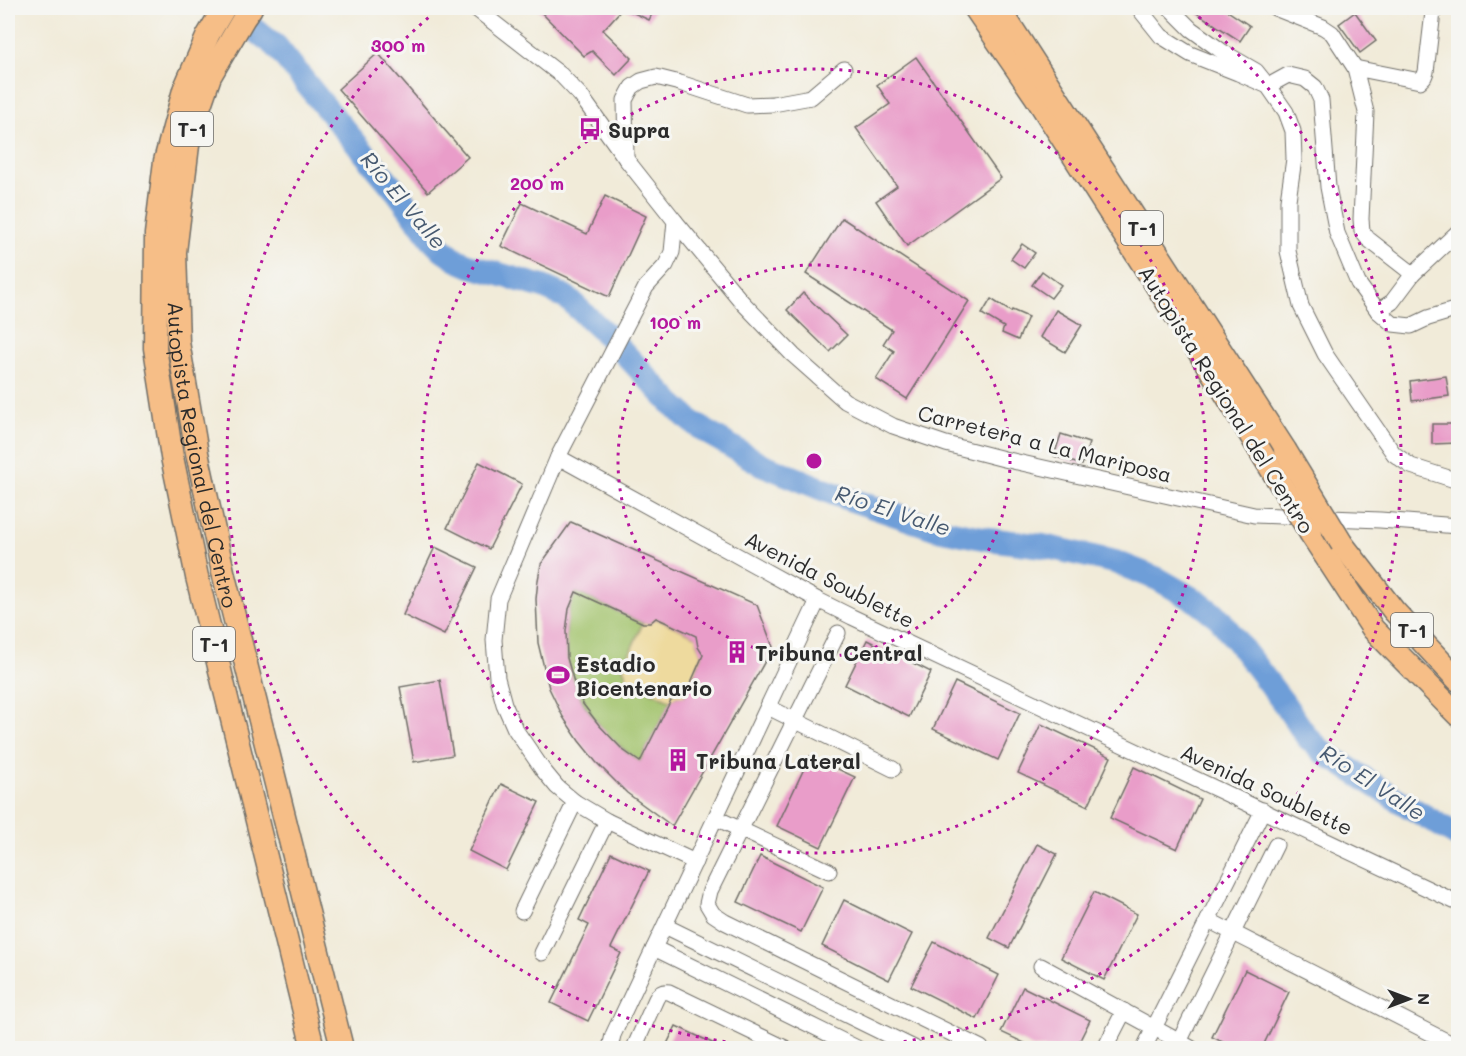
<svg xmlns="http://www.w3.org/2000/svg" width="1466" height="1056" font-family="Mali,sans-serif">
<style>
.green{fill:#a1c26b;stroke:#66764b;stroke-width:1.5}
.sand{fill:#eeda9e;stroke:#8c8264;stroke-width:1.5}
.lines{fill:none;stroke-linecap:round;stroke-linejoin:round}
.river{stroke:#6e9ed8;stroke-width:24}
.building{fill:#e99dc9;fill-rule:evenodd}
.minor-casing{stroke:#706e68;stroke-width:17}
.highway-casing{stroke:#706e68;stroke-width:25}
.minor{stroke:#fff;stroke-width:15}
.highway{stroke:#f6be87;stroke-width:22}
.highway-bridge-casing{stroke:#706e68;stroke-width:25;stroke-linecap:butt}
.highway-bridge{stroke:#f6be87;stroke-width:22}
.ring{fill:none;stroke:#b5179e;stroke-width:3;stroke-dasharray:3 6}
.labels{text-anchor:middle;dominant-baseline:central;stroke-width:6;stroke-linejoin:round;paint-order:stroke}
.shield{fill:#f6f6f2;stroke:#686867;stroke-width:1.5}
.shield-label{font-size:20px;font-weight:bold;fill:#2b2b2b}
.poi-label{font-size:21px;font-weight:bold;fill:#2b2b2b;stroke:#f6f6f2;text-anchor:start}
.street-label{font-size:21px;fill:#2b2b2b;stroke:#f6f6f2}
.water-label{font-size:22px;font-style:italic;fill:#465970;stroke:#f6f6f2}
.centre{fill:#b5179e;stroke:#f6f6f2;stroke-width:3}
.ring-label{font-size:18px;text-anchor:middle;font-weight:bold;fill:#b5179e;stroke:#f6f6f2;stroke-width:6;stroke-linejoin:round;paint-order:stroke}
</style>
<rect width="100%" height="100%" fill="#f6f6f2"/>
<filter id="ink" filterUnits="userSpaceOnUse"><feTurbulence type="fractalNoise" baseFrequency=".0167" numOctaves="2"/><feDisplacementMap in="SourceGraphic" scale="12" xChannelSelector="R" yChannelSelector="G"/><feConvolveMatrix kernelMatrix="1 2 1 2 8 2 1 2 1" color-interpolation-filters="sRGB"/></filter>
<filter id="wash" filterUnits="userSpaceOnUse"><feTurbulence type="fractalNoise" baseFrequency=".008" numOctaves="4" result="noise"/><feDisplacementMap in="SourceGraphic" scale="24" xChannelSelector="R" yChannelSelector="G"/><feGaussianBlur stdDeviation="1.35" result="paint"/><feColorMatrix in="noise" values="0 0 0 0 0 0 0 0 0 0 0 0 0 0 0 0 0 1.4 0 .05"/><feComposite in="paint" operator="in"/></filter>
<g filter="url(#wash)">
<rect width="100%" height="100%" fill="#f1ebd9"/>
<path class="green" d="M576,592L643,623L623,668L626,674V679L671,701L640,762C600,734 567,693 566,641C566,631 566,619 569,609C570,603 574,598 576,592Z"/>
<path class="sand" d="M655,618L698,637C696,644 698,649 703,654L684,697H677L671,701L626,679V674L623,668L643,623H650Z"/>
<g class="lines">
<polyline class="river" points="226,8 276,46 321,102 398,193 432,239 442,249 457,260 471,266 543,287 566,297 609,337 673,405 692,422 713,436 761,464 837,495 937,529 988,539 1043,546 1115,562 1158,579 1198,602 1219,618 1283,702 1307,737 1323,752 1393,797 1458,836"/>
</g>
<g id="blocks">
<g class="building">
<polygon points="537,8 655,8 649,20 623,8 603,30 632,58 616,75 592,51 584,56"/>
<polygon points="1189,8 1223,8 1250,26 1240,41"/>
<polygon points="1355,12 1376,41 1360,53 1339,24"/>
<polygon points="378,53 468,157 428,192 338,89"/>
<polygon points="916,57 1001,178 907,246 876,201 897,186 856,128 890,104 877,85"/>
<polygon points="605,196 646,216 609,297 501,246 522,203 587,234"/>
<polygon points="842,218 969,301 907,399 876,379 894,351 883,344 892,330 806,274"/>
<polygon points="1022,244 1035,253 1024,268 1011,259"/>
<polygon points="1042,271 1061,285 1051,298 1032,285"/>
<polygon points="803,293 847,335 830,352 787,310"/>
<polygon points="991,299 1011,312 1012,310 1028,317 1018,340 1002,333 1004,327 982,314"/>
<polygon points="1056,310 1082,325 1065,352 1040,337"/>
<polygon points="1446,376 1449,396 1412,401 1410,381"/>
<polygon points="1432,424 1458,424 1458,443 1432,444"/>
<polygon points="1061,434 1089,443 1082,465 1054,456"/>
<polygon points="479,462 522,484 489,549 447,528"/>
<path d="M571,522L757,605L773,647L672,826L627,793L596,762L579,741L563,717L549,688L538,643L536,599L538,580L541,564ZM576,592L643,623H650L656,618L696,636L698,647L703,655L685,696L677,697L671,700L640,762L623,750L599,725L583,704L575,686L567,658L566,631L569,609Z"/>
<polygon points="435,547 477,567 444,635 403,615"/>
<polygon points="867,640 931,672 909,717 845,685"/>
<polygon points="440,680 453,755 414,762 400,687"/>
<polygon points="955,682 1020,713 998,760 933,729"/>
<polygon points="1041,724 1111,757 1088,806 1018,773"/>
<polygon points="810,756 855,777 821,847 777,826"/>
<polygon points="1134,767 1200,799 1177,849 1110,818"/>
<polygon points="501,784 539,802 506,870 469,851"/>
<polygon points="1037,844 1057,854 1009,948 989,938"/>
<polygon points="611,853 649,871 611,948 621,953 588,1021 551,1003 589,925 579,920"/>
<polygon points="760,856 823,887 801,932 738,902"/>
<polygon points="1094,892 1137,914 1104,980 1061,958"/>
<polygon points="844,900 912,934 889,980 822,946"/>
<polygon points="934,942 999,975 977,1019 911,986"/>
<polygon points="1245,970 1289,992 1262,1048 1235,1048 1212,1037"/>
<polygon points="1023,987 1090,1020 1076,1048 1035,1048 1001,1032"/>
<polygon points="676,1026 723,1048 665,1048"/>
</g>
</g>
</g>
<g filter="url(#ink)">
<use href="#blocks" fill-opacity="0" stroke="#706e68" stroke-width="1.5"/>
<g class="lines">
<g class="minor-casing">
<g id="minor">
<polyline points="475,8 561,75 581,96 626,159 675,221 742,302 793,355 845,401 893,426 946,444 1004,459 1254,515 1380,520 1458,526"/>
<polyline points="1141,8 1141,11 1161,36 1190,54 1238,73 1268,86 1286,112 1293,131 1294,159 1288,200 1288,251 1301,306 1325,354 1369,418 1394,454 1411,466 1458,481"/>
<polyline points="1170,8 1191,29 1223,52 1256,71 1268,86 1288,75 1305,79 1315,87 1321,100 1328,187 1337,233 1358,283 1378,311 1392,302 1413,274 1458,232"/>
<polyline points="1275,8 1323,27 1332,33 1355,68"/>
<polyline points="626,159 625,100 632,87 641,81 656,77 680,83 747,105 773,104 811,97 844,69"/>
<polyline points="675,221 672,252 666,265 646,287 558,457 498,599 494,640 497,678 504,704 515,729 543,770 557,787 575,802 607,821 695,862"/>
<polyline points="1413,274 1368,239 1362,231 1361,219 1366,112 1355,68 1420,81 1424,77 1426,72 1433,12"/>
<polyline points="1378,311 1393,324 1411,326 1428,318 1458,309"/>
<polyline points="558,457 818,600 852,617 1458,903"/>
<polyline points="838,633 710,891 707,904 713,914 725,922 981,1048"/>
<polyline points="768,707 893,769"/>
<polyline points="716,818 829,871"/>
<polyline points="522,911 575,802"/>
<polyline points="1208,920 1458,1047"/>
<polyline points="665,926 914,1048"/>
<polyline points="654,948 857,1048"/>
<polyline points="542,953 607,821"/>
<polyline points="1041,966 1191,1048"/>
<polyline points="610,1048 613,1035 818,600"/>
<path d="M634,1048L656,999C659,993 662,991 669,992L785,1048"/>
<polyline points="1105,1048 1124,1011"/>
<polyline points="1144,1048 1263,810"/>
<polyline points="1176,1048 1276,845"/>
</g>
</g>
<g class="highway-casing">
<g id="highway">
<polyline points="224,8 208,35 184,90 165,161 156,234 155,348 172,457 197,577 313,1048"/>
<path id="s1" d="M251,8L244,18L210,76L189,137L175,252L178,342L197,453L224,576L342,1048"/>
<polyline points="975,8 1036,97 1224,391 1259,449"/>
<polyline points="999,8 1285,450"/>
<polyline points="1311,534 1373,629 1458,715"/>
<polyline points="1342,544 1394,611 1458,680"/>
</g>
</g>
<use href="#minor" class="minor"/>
<use href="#highway" class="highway"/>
<g class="highway-bridge-casing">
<g id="highway-bridge">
<polyline points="1259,449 1311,534"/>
<polyline points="1285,450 1342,544"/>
</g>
</g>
<use href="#highway-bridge" class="highway-bridge"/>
</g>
</g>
<g class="ring">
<circle cx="814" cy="461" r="196"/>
<circle cx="814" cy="461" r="392"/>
<path d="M788 1048A588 588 0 0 1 436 11M1192 11A588 588 0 0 1 840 1048"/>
</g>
<defs>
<g id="bus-bare" transform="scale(1.8)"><path d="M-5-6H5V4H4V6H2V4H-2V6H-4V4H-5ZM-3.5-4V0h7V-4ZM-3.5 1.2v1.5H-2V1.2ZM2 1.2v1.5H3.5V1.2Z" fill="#b5179e" stroke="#f6f6f2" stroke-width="2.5" paint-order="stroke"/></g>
<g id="building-bare" transform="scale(1.8)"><path d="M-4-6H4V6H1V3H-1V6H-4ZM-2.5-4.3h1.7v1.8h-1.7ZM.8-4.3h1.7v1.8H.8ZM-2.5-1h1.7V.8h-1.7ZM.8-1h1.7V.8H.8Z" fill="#b5179e" stroke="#f6f6f2" stroke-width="2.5" paint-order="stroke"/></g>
<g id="stadium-bare" transform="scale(1.8)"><path d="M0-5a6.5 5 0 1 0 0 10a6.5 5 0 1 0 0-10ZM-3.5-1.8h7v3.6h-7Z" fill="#b5179e" stroke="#f6f6f2" stroke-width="2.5" paint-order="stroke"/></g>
</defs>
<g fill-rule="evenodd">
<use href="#bus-bare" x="590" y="129"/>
<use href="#building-bare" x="737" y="652"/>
<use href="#stadium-bare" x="558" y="675"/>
<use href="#building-bare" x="678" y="760"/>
</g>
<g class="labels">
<g class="shield">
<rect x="171" y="112" width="42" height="34" rx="4.5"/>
<rect x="1121" y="211" width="42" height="34" rx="4.5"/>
<rect x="1391" y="613" width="42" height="34" rx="4.5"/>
<rect x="193" y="627" width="42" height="34" rx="4.5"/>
</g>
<g class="shield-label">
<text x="192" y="129">T-1</text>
<text x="1142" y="228">T-1</text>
<text x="1412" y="630">T-1</text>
<text x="214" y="644">T-1</text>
</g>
<g class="poi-label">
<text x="608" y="129">Supra</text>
<text x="755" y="652">Tribuna Central</text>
<text x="576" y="663">Estadio<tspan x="576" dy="24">Bicentenario</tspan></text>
<text x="696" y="760">Tribuna Lateral</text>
</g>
<g class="street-label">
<text transform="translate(1227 399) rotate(58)">Autopista Regional del Centro</text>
<text transform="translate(1045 443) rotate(14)">Carretera a La Mariposa</text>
<text stroke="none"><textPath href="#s1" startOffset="465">Autopista Regional del Centro</textPath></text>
<text transform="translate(830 579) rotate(27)">Avenida Soublette</text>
<text transform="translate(1267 789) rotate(25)">Avenida Soublette</text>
</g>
<g class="water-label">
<text transform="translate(404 200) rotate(50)">Río El Valle</text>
<text transform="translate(893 510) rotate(18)">Río El Valle</text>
<text transform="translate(1373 782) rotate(33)">Río El Valle</text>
</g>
</g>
<circle cx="814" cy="461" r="9" class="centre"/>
<g class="ring-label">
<text x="398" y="52">300 m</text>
<text x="537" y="190">200 m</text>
<text x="675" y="329">100 m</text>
</g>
<rect width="1466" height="1056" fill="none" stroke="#f6f6f2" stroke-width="30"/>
<g transform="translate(1409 999) rotate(90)" stroke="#f6f6f2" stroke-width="4.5" paint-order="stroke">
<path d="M0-4.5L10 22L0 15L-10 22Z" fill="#2b2b2b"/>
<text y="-9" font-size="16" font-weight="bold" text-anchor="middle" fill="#2b2b2b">N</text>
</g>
</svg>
